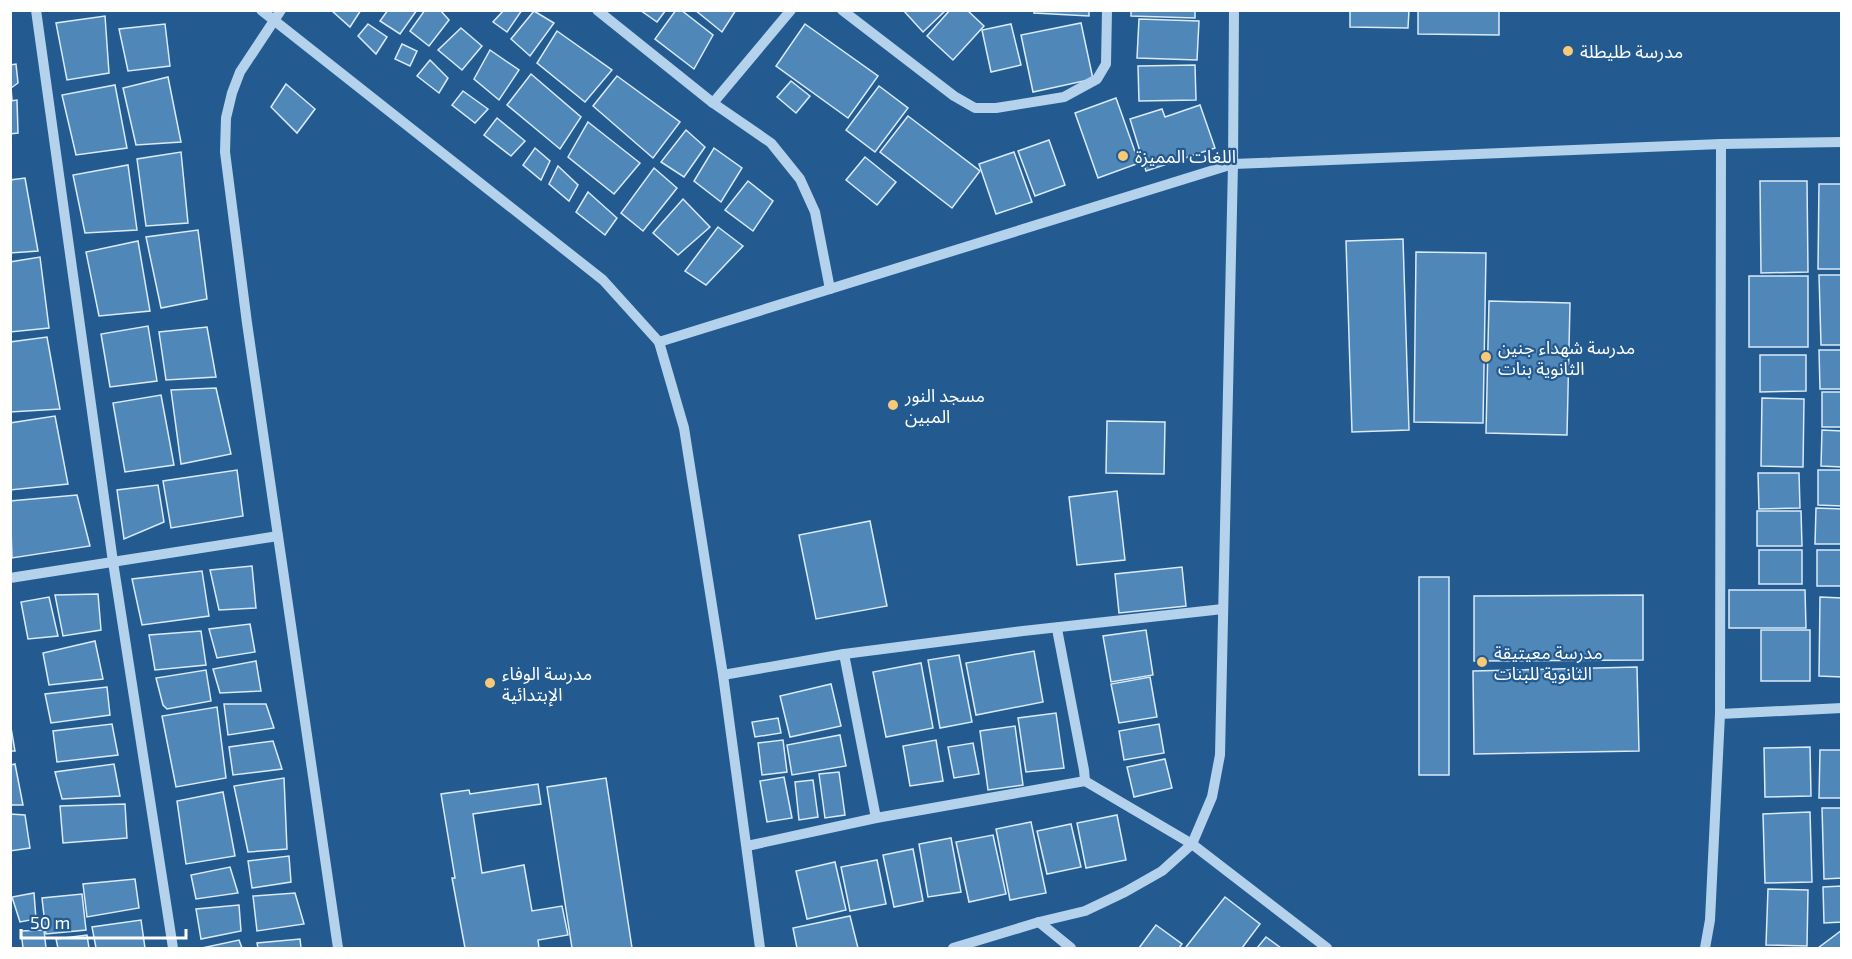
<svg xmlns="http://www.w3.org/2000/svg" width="1852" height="959" font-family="'Exo 2','Noto Sans Arabic',sans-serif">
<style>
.building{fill:#5087b9;stroke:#d9eaf9;stroke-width:1.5}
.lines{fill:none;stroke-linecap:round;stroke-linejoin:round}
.minor{stroke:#b4d2ec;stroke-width:10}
.poi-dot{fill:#f8c977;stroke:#235b91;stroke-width:2}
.labels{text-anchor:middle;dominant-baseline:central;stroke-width:4.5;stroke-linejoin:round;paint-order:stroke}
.poi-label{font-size:18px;fill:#fff;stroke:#235b91;text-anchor:start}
</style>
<rect width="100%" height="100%" fill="#235b91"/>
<g class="building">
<polygon points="331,10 361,10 350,27"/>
<polygon points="388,10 417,10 400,34 380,21"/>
<polygon points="425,10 440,10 449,20 429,46 410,31"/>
<polygon points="504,10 522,10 507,32 493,22"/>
<polygon points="640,10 666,10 657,22"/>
<polygon points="676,10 681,10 713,35 694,69 655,39"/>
<polygon points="695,10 736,10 722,32"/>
<polygon points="903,10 946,10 923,32"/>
<polygon points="950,10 967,10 984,26 953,60 927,36"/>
<polygon points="1035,10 1089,10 1089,16 1034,13"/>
<polygon points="1131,10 1195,10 1195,18 1131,16"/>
<polygon points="1350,10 1409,10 1408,28 1350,27"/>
<polygon points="1476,10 1499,10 1499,35 1418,34 1418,11"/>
<polygon points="534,11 554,23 530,56 511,39"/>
<polygon points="105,16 109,73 67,80 56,23"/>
<polygon points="1139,19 1199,21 1197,60 1137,58"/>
<polygon points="1081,23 1093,79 1033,92 1021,35"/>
<polygon points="165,24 170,66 128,71 119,29"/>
<polygon points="368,24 387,37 376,54 358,36"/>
<polygon points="805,24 878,76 848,118 776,66"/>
<polygon points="1011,24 1021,65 991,72 982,30"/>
<polygon points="461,28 482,46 462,70 438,50"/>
<polygon points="557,31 612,70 585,102 537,63"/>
<polygon points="402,44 417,51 410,66 395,59"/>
<polygon points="490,50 519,70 499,100 474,79"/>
<polygon points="430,60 448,78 439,93 417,76"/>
<polygon points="16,64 18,83 11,88 12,100 10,100 10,65"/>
<polygon points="1195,65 1196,100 1139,101 1138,66"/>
<polygon points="531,74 581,117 560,149 507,105"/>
<polygon points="617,76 680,122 653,158 593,106"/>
<polygon points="168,77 181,142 136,145 123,88"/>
<polygon points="791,81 810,96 796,113 777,97"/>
<polygon points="286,84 315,109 297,133 271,107"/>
<polygon points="115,85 127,148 76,155 62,95"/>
<polygon points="879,86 908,108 875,152 846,130"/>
<polygon points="463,91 488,109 475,123 452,105"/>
<polygon points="1116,98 1139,163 1098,178 1075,113"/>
<polygon points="17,100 18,133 10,134 10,101"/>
<polygon points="1200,105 1215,148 1146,171 1130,119 1162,109 1165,117"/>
<polygon points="908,116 980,171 952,208 880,152"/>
<polygon points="497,118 525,141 511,156 484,135"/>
<polygon points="588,122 640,163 614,194 568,157"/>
<polygon points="686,130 705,147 684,177 661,162"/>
<polygon points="1049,140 1065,185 1035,196 1018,151"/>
<polygon points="535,148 550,161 541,180 523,165"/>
<polygon points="714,148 742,168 721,202 694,181"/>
<polygon points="181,152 188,223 146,226 137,159"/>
<polygon points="1014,152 1032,202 996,214 979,164"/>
<polygon points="865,157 896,182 877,205 846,180"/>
<polygon points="128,165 137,230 85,233 73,175"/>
<polygon points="558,166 578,185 569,201 549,184"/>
<polygon points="654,168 677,188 643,231 621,213"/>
<polygon points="25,178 38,251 10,253 10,180"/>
<polygon points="748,181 773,201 753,231 725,210"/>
<polygon points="1760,181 1807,181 1808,272 1761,273"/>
<polygon points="1819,184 1842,184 1842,269 1818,269"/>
<polygon points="588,192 617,218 605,235 576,212"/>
<polygon points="683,199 710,227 678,255 653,233"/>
<polygon points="718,227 743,246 706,285 685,271"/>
<polygon points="198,230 207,299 161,308 146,237"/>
<polygon points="1403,239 1409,430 1352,432 1346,241"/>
<polygon points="138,241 150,311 99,316 86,252"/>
<polygon points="1416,252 1486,253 1483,423 1414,422"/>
<polygon points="40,257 49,328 10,332 10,262"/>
<polygon points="1819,275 1842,275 1842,345 1821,345"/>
<rect x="1749" y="276" width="59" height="71"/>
<polygon points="1489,301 1570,303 1567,435 1486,433"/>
<polygon points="148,326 157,381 110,387 101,334"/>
<polygon points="207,327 216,377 166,380 159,332"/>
<polygon points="47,337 60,409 10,412 10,342"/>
<polygon points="1819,350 1842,350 1842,389 1820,389"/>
<polygon points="1760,355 1806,355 1806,391 1760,392"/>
<polygon points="216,388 231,454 181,464 171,390"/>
<rect x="1822" y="392" width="20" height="35"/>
<polygon points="161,395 174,465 125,472 113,403"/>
<polygon points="1762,398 1804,399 1803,467 1761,466"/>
<polygon points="55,416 68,484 10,490 10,423"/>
<polygon points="1107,421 1165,422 1164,474 1106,473"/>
<polygon points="1822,430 1842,431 1842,467 1821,466"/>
<polygon points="237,470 243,516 171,528 163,481"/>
<polygon points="1818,470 1842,470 1842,506 1818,505"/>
<polygon points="1758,473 1799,473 1800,508 1759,509"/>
<polygon points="158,485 164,522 124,539 117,490"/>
<polygon points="1117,491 1125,560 1077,565 1069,497"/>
<polygon points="77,495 90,546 12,558 10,501"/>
<polygon points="1816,508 1842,509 1842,544 1815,544"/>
<polygon points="1757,511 1801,511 1802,546 1757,546"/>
<polygon points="870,521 887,606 816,619 799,535"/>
<rect x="1759" y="550" width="43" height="34"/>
<rect x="1817" y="550" width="25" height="36"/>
<polygon points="252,566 256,608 219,610 210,570"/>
<polygon points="1182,567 1186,606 1119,613 1115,574"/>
<polygon points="202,571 209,616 142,625 132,579"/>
<rect x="1419" y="577" width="30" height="198"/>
<polygon points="1729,590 1805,590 1806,628 1729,628"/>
<polygon points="98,594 101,630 63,636 55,595"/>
<polygon points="1643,595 1643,660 1474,661 1474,596"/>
<polygon points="49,597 58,636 28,639 21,602"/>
<polygon points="1820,597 1842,598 1842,677 1819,676"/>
<polygon points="250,624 255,652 217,658 209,629"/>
<polygon points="1146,630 1153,675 1111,682 1103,636"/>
<rect x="1761" y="630" width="49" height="51"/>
<polygon points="201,631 206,665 155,670 149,635"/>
<polygon points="95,641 103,679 49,685 43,653"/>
<polygon points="1034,651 1043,702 976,715 966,663"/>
<polygon points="959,655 972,722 940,728 928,660"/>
<polygon points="256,661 261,691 220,693 213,669"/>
<polygon points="921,663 933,728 886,737 873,672"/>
<polygon points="1637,667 1639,751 1474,754 1473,671"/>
<polygon points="206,670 211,701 167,709 163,705 156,678"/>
<polygon points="1150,677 1157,717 1119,723 1111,684"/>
<polygon points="831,684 841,726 790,737 780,696"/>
<polygon points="107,687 110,715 51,723 45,694"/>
<polygon points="224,704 266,704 274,728 228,735"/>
<polygon points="217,707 226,778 176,787 162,716"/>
<polygon points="1056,713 1064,768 1026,772 1018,718"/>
<polygon points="778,718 781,733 755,737 752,722"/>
<polygon points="10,722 15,751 10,751"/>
<polygon points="112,724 118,755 57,762 53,731"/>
<polygon points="1159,724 1164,753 1124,760 1119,731"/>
<polygon points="1015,726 1023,785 988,790 980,731"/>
<polygon points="840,735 846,766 792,775 787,745"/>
<polygon points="783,740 787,772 762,775 758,743"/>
<polygon points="936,740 943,781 910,786 903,746"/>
<polygon points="273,741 282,769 233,775 229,747"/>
<polygon points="973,743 979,774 954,778 948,747"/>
<polygon points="1810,747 1811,796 1765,797 1764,748"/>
<polygon points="1820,750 1842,750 1842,798 1819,798"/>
<polygon points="1165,759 1172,788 1134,797 1127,767"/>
<polygon points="15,764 23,805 10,805 10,765"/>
<polygon points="114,764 120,796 62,799 55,772"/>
<polygon points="839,772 845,815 825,818 819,774"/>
<polygon points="784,777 792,818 767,822 760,781"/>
<polygon points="284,778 287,849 248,852 234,786"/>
<polygon points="606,778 632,948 572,948 547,787"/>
<polygon points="813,780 818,817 799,820 795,782"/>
<polygon points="538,784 541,804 473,814 482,873 524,865 532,911 562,906 568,935 538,940 539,948 465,948 452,878 455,878 441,794 469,790 470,794"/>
<polygon points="223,792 235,856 186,864 177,801"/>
<polygon points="125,804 127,838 63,843 60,806"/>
<polygon points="1822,808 1842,808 1842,878 1824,879"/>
<polygon points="1810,812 1812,882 1765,883 1763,814"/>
<polygon points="10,814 25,815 30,848 10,851"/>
<polygon points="1117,815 1126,860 1086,868 1077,823"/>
<polygon points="1031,822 1046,893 1010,900 996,829"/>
<polygon points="1071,824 1081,867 1047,874 1037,831"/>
<polygon points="993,835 1006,894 969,902 956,842"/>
<polygon points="951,838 961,892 928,897 919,844"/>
<polygon points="913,849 923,901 894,907 883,855"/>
<polygon points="289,856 291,882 252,888 248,861"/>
<polygon points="877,860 886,904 850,911 841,867"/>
<polygon points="835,862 846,910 807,919 796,871"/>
<polygon points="230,867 238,893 196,899 191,875"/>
<polygon points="135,879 139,908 87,917 83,884"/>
<polygon points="1842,886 1842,922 1824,923 1823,887"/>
<polygon points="1768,889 1808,890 1807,946 1766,945"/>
<polygon points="34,893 36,919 20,922 12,897"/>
<polygon points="295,893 304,924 257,931 253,896"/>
<polygon points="82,894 86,930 46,934 42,898"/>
<polygon points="1225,897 1260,924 1242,948 1188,948 1186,947"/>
<polygon points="239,905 241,931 201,939 196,909"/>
<polygon points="850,916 858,948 797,948 793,928"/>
<polygon points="141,920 145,948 96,948 92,927"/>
<polygon points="1156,925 1182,944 1179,948 1139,948"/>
<polygon points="44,930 46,948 23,948 21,931"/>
<polygon points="1842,930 1842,948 1818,948"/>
<polygon points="87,935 89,948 58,948 56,939"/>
<polygon points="1266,937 1281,948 1257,948"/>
<polygon points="300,939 301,948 258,948 257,943"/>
<polygon points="239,940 242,948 202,948"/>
</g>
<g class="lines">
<g class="minor">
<polyline points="36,10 113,562 173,948"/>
<polyline points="261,10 603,280 659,342 684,428 723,675 760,948"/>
<polyline points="281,10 240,72 232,93 226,118 225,152 247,323 338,948"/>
<polyline points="597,10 713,103 771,143 800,179 815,212 830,289"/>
<polyline points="842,10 954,96 975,108 996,108 1064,97 1097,79 1106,64 1107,10"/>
<polyline points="713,103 791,10"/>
<polyline points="659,342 1233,164 1721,144 1842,142"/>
<polyline points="10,578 278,536"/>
<polyline points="844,654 876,818"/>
<polyline points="723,675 844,654 1023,631 1223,609"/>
<polyline points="1720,714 1842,708"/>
<polyline points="1085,781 1192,844 1327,948"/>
<polyline points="747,846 876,818 1085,781 1084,770 1057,629"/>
<polyline points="1039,922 1071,948"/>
<polyline points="953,948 1039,922 1085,911 1125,892 1162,871 1192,844 1212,797 1220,755 1233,164 1234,10"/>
<polyline points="1705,948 1710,920 1720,714 1721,144"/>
</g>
</g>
<g class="poi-dot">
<circle cx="1568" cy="51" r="6"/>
<circle cx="1123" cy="156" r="6"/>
<circle cx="1486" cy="357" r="6"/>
<circle cx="893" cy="405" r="6"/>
<circle cx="1482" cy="662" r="6"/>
<circle cx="490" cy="683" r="6"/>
</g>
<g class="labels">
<g class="poi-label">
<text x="1580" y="51">مدرسة طليطلة</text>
<text x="1135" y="156">اللغات المميزة</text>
<text x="1498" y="347">مدرسة شهداء جنين<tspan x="1498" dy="21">الثانوية بنات</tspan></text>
<text x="905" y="395">مسجد النور<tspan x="905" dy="21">المبين</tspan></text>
<text x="1494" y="652">مدرسة معيتيقة<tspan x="1494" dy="21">الثانوية للبنات</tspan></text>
<text x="502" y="673">مدرسة الوفاء<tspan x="502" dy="21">الإبتدائية</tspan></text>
</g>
</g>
<rect width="1852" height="959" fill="none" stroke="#ffffff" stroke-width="24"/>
<path d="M21 929v9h165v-9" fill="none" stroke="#ffffff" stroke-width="3"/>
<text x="30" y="929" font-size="18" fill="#ffffff" stroke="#235b91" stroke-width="4.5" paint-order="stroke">50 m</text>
</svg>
